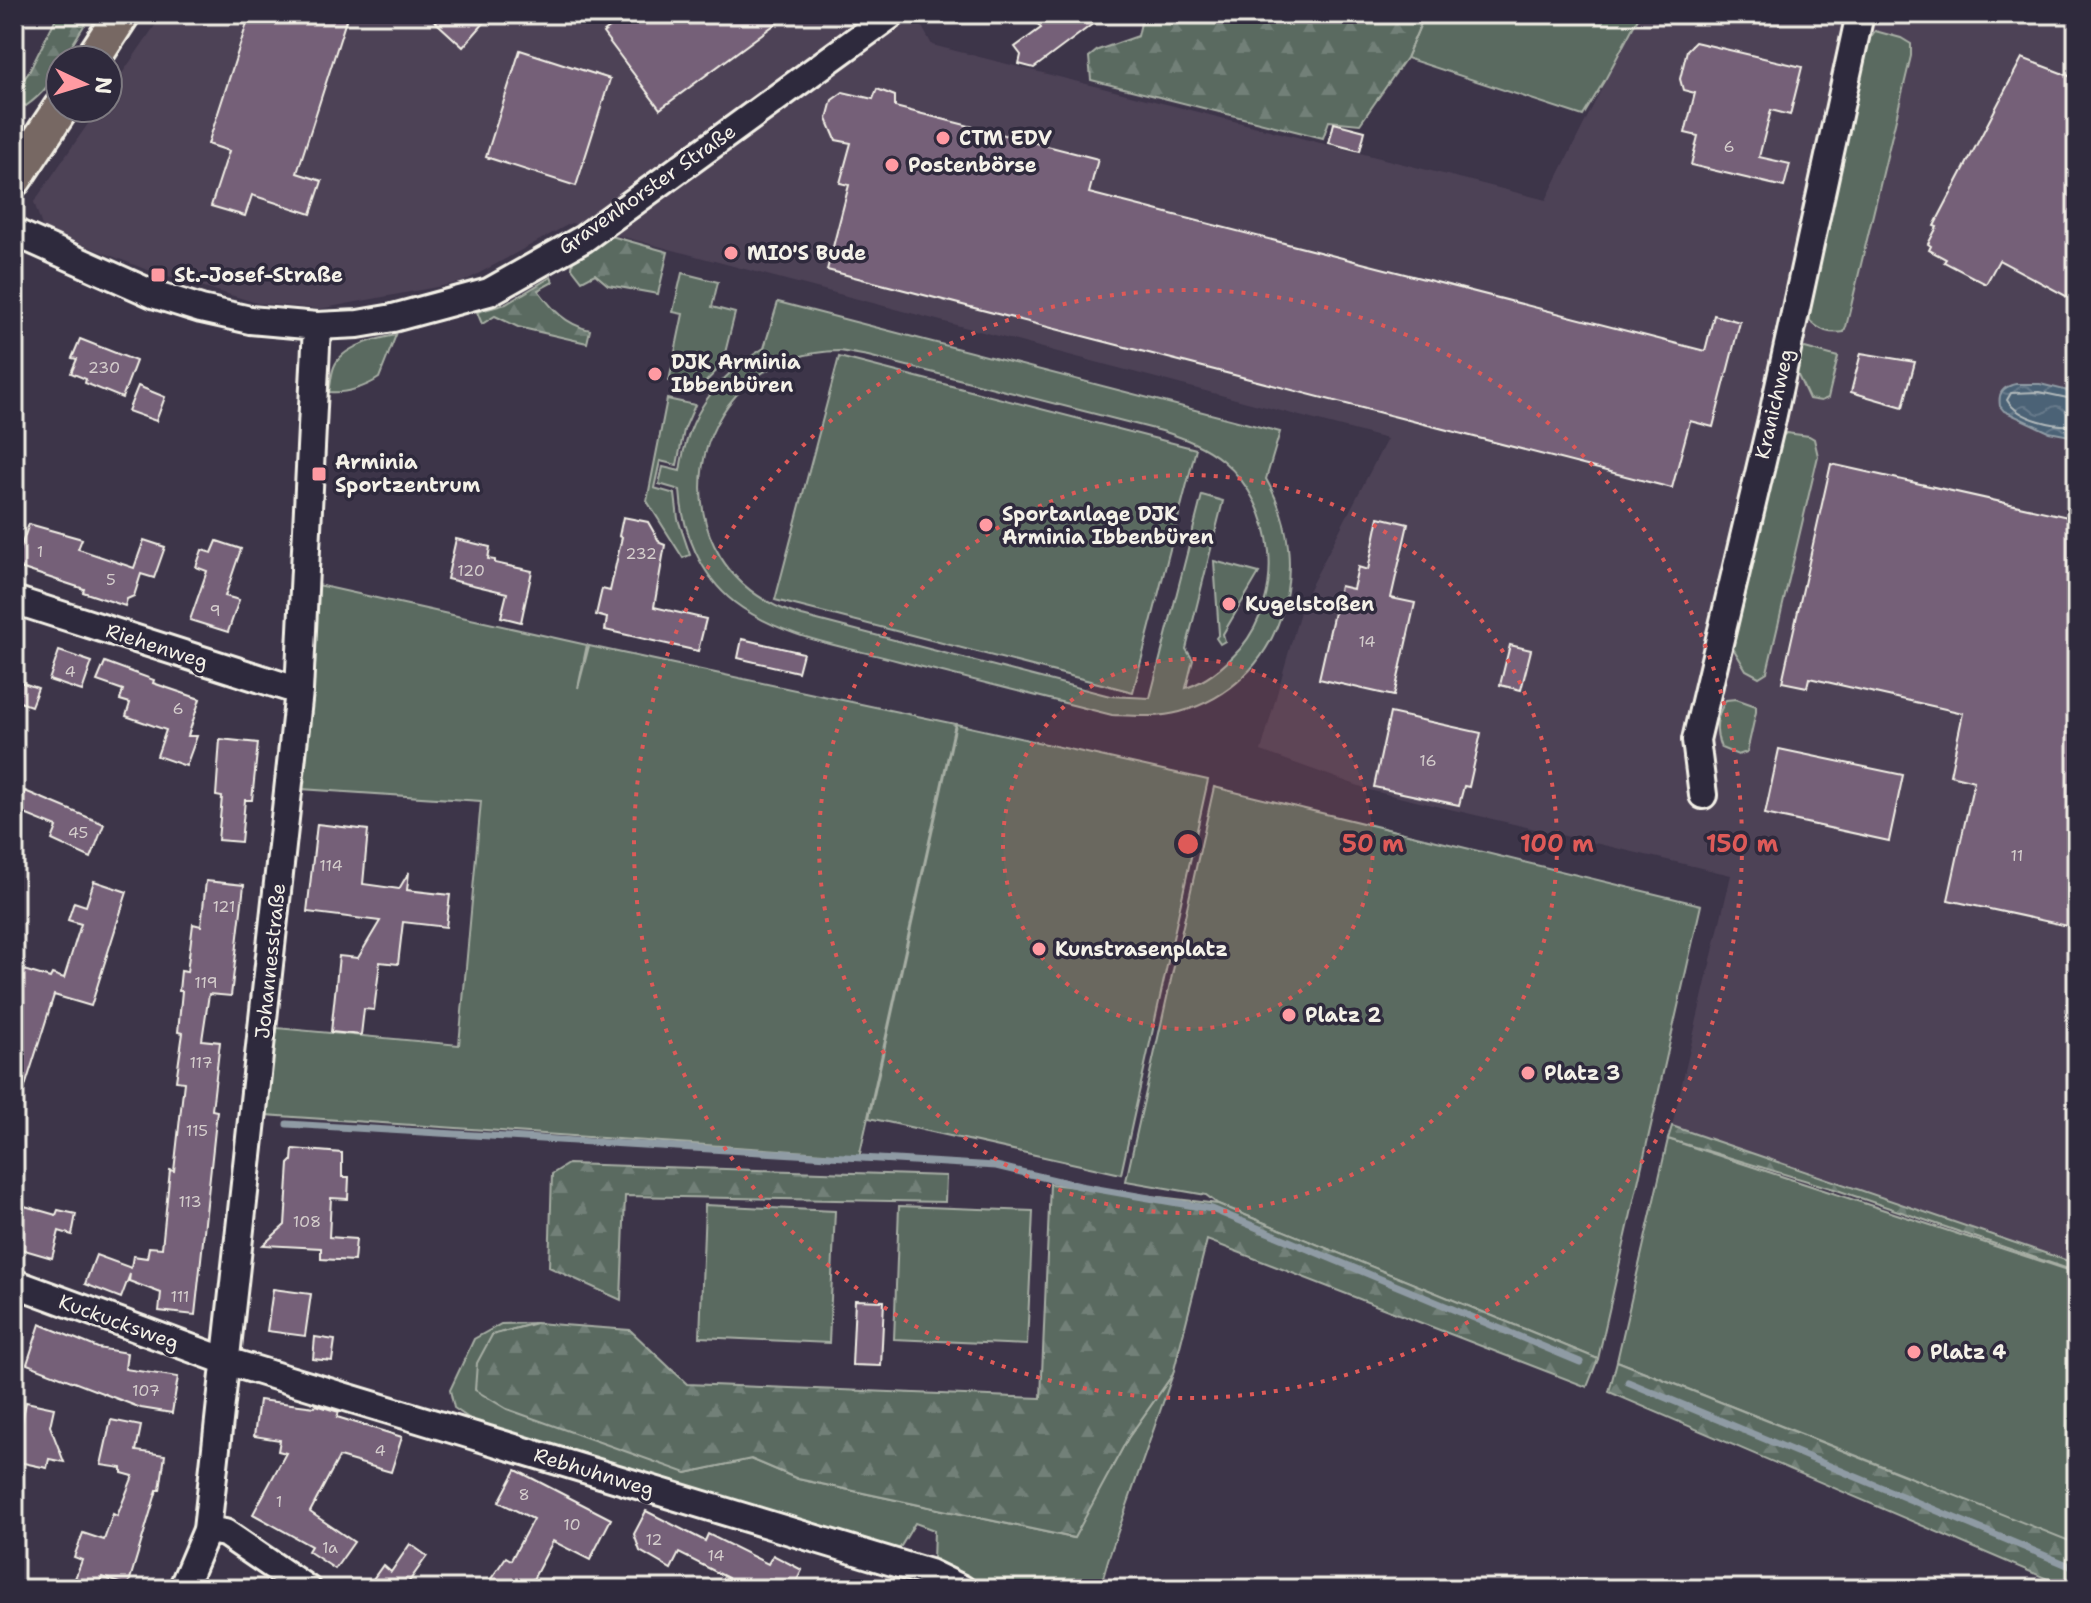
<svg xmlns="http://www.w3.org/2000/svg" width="2091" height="1603" font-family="'Shantell Sans',sans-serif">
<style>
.built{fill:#4e4257}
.green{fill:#5a6a61;stroke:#a7aea4;stroke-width:2;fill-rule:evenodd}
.forest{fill:url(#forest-firs);stroke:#a7aea4;stroke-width:2}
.water{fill:url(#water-waves);stroke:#8f9ba4;stroke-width:2}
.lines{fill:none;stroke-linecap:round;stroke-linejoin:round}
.shore{stroke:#b0b8ba;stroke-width:2}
.stream{stroke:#8f9ba4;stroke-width:7}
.building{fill:#746078;stroke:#f4f1e8;stroke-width:2}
.minor-casing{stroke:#f4f1e8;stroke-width:32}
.major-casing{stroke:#f4f1e8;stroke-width:40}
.minor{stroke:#2f2a3d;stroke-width:26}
.major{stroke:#776864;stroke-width:34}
.ring{fill:none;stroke:#de5a58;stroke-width:4;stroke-dasharray:4 8}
.poi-dot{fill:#ff9aa2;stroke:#2f2a3d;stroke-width:3}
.labels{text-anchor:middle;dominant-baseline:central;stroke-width:7;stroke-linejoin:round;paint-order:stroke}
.number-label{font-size:16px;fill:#d4cdcc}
.poi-label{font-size:20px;font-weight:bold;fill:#f4f1e8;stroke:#2f2a3d;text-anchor:start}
.street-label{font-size:20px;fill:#f4f1e8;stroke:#2f2a3d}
.centre{fill:#de5a58;stroke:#2f2a3d;stroke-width:4}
.ring-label{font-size:24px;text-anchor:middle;font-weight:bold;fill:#de5a58;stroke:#2f2a3d;stroke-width:7;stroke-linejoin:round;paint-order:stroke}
</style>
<defs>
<pattern id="forest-firs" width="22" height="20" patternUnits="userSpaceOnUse" patternTransform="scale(2)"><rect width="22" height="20" fill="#5a6a61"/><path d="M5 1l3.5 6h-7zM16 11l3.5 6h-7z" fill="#728078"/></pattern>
<pattern id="water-waves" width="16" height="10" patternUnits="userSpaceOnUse" patternTransform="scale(2)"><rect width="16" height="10" fill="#4b6276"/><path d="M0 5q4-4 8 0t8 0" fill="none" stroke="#66798a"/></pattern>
</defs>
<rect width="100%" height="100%" fill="#3d3549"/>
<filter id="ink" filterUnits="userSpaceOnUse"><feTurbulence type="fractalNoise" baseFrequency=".0125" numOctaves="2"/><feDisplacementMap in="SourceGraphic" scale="16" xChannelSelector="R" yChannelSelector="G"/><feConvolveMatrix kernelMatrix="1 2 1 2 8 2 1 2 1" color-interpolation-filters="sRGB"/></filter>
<g filter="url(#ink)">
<polygon class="built" points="163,14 915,14 932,45 1546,200 1639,14 2077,14 2077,1264 1672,1126 1731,875 1373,791 1261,751 1303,601 1387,439 571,223 463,282 319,309 257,303 145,269 43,229 34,202 99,108 108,108 108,94"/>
<g class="green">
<polygon points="1425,14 1640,14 1606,78 1583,116 1406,58"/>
<path d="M1875,31L1901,38L1911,44V56L1846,327L1844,332C1829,334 1821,331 1810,321L1809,313L1819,250L1870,38Z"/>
<polygon points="682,273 718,282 712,307 735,313 722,365 700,388 669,381 683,314 673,312"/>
<path d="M778,302L1280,432L1266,479C1316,566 1283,684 1180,712C1158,718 1135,716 1112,715C1041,697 970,679 899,661C843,646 781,638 734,602C701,576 682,531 680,490L659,484L663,467L680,471C688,414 716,377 764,348ZM840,351L868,356L1162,431C1184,438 1205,446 1223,461C1277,507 1286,594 1240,649C1225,666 1207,681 1186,688L1193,660L1186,649L1223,501L1202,495L1150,698L1110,696L802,616C647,571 679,353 840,351Z"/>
<path d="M396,335L379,378C366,387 345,394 329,392C331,384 331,374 334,367C342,346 376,339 396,335Z"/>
<polygon points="1805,348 1838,357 1828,398 1821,401 1809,399 1794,367 1799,351"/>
<polygon points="839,357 1196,449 1133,692 775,600"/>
<polygon points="667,399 695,405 684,430 677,465 660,461 654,488 675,494 678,519 690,555 683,558 647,501"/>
<polygon points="1786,433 1809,436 1814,439 1818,456 1767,672 1759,677 1746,670 1727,638 1775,443"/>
<polygon points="1214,561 1259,573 1223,634 1225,641 1220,644 1216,638 1219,634"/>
<polygon points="318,585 587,645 578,688 589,646 955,724 859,1158 824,1153 265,1115 277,1028 459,1045 481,801 301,789"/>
<path d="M1736,699L1756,706V712L1747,752L1738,755L1721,748C1714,730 1716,716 1726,700Z"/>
<polygon points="956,724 1208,780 1121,1174 869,1118"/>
<polygon points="1214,787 1701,905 1598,1359 1218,1204 1206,1195 1126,1181"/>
<polygon points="1668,1139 2077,1273 2077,1548 1905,1475 1617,1361"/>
<polygon points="705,1205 835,1211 829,1343 700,1337"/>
<polygon points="899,1206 1033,1211 1027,1345 894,1339"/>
<polygon points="536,1323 492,1335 686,1473 751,1459 798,1479 1073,1538 1128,1438 1173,1374 1108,1560 1100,1589 985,1589 933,1562 934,1530 915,1523 898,1551 492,1434 454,1408 450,1390 474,1339 501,1324"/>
</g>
<g class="forest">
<path d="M58,14H91L63,60H60C58,78 40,96 26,106L17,100L15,92L29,72Z"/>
<polygon points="1143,14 1319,14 1321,18 1333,14 1425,14 1406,58 1360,124 1329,121 1323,138 1091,80 1089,57 1098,50 1138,36"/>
<polygon points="611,236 668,252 658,294 608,285 595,274 582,281 572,268 573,260"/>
<path d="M551,277L553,282L538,290C553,310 565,324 590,330L587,343L518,327L495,316L482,324L477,312L506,304Z"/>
<polygon points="1672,1126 2077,1264 2077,1272 1834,1189 1668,1139"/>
<polygon points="568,1164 946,1176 945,1202 625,1196 621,1300 549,1267 552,1174"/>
<polygon points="1050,1184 1218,1204 1598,1359 1587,1387 1207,1240 1173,1374 1128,1438 1074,1538 798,1479 751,1459 686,1473 507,1409 475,1390 477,1363 492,1335 536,1323 630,1330 687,1384 1041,1398"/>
<polygon points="1617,1361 2077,1544 2077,1589 2071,1589 1609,1392"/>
</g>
<path class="water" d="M2016,384H2040L2077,393V430L2070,436L2049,432L2004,411L2000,406C1998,393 2002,387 2016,384Z"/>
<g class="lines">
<path class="shore" d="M2077,400L2039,392L2011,393L2007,400C2019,420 2057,427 2077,425"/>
<g class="stream">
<polyline points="287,1124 996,1166 1080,1186 1212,1209 1580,1362"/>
<polyline points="1628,1382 2077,1569"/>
</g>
</g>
<g class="building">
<polygon points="250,14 348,14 297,173 322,181 311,214 252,195 245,216 211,206 229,151 208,144"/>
<polygon points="427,14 492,14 463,47"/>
<polygon points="628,14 789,14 660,109 603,33"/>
<polygon points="1030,14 1106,14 1034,68 1019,64 1021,55 1015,47 1041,28"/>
<polygon points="1695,42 1802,67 1790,115 1771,110 1759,157 1790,164 1784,187 1691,165 1698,136 1685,133 1695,93 1683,90 1680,79 1687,50"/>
<polygon points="520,50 610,79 576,186 486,157"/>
<polygon points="2022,58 2077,79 2077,302 1999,260 1986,284 1944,262 1946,259 1929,250 1931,246 1928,244 1937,227 1934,226"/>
<polygon points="877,89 895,96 895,107 1098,159 1089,193 1705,351 1714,315 1740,322 1713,427 1690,421 1672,488 827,270 849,185 840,183 851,143 836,140 827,119 832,100 843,92 873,99"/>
<polygon points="1334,123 1365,131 1360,151 1329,143"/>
<polygon points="80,339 136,361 122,398 85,383 86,379 71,373 77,359 72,358"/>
<polygon points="1861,353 1915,362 1903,407 1851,392"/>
<polygon points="138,386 165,397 156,421 128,411"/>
<polygon points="1831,464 2077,519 2077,928 1948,900 1974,781 1950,775 1963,713 1809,678 1807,687 1782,682"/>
<polygon points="623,517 648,522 660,543 665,545 654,607 706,619 698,651 605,630 607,618 596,615 602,589 610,591 622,537 619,536"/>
<polygon points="1379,517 1408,524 1391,598 1415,603 1394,696 1319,679 1340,586 1353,589 1358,567 1368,570"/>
<polygon points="29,524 82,539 78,549 134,568 144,540 165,547 154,578 141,574 134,596 127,599 125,606 83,592 84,589 14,566"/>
<polygon points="456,539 490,547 488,559 495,560 495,563 532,571 521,622 501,617 507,593 447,579"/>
<polygon points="217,541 241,549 225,596 239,600 228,632 190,620 207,571 196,567 202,550 212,553"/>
<polygon points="742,639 803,653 798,672 738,658"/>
<polygon points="1510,645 1531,650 1521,690 1500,685"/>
<polygon points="59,651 92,662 82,691 49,680"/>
<polygon points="105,662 154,680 153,683 200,699 188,736 197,736 186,766 157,756 166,730 126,716 130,703 120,700 123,690 97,681"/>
<polygon points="14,680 38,688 31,706 14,700"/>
<polygon points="1390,713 1481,733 1469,787 1464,786 1459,805 1374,787"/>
<polygon points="220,739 258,743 252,800 245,800 241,842 218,840 222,797 216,796"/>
<polygon points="1779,749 1903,775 1889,841 1765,814"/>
<polygon points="25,791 104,824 91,858 52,840 57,827 17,811"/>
<polygon points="317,824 368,830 363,884 399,889 409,872 407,890 450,895 446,927 403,922 398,964 380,962 374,1010 364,1009 361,1035 331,1032 339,956 358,958 380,921 307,912"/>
<polygon points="94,881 127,892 91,1006 54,995 18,1109 14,1108 14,967 50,978 52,974 64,978 81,924 68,920 74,902 86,906"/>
<polygon points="206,881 244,885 231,996 209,994 202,1040 220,1042 212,1110 217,1111 195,1315 159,1311 161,1293 129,1281 130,1274 121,1298 85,1284 96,1255 131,1268 133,1256 147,1258 149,1247 162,1248 170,1170 174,1171 184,1082 176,1081 183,1033 178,1032 182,991 179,991 181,971 187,972 193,924 201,926"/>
<polygon points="293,1149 342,1153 342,1177 349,1177 348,1199 331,1198 329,1237 356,1239 354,1261 321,1259 321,1248 263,1245 285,1225 289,1164 292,1161"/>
<polygon points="14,1203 56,1215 58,1210 76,1214 72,1235 59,1231 52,1258 14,1247"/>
<polygon points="273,1289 311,1294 305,1336 267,1331"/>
<polygon points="855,1300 884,1301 881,1366 852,1365"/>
<polygon points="40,1324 98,1348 127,1353 125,1369 178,1377 172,1413 141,1408 27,1364"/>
<polygon points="315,1337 335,1340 332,1361 313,1359"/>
<polygon points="259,1400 315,1407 316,1405 339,1412 337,1417 402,1437 391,1472 339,1457 310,1512 354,1542 335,1569 308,1551 311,1546 253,1514 286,1453 278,1451 280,1440 254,1436"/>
<polygon points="26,1402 54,1408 50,1426 64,1462 49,1459 47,1468 14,1461"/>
<polygon points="111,1420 141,1426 136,1451 165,1455 160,1490 157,1490 128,1586 102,1577 98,1589 71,1589 82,1560 74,1557 83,1533 104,1540 113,1514 117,1516 133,1476 122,1473 122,1468 101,1465"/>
<polygon points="516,1470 611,1519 590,1560 553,1541 528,1589 484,1589 506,1557 511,1560 533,1519 499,1502"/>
<polygon points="646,1511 705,1541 708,1534 768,1564 773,1555 802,1570 793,1589 722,1589 728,1578 679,1553 671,1569 640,1551 634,1534"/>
<polygon points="410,1544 427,1556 408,1583 416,1589 366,1589 383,1565 391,1572"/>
</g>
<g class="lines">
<g class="minor-casing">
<g id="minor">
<polyline points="14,232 153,294 201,309 250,320 317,326 358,324 393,318 489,292 583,239 892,14"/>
<polyline points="14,600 299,691"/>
<polyline points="1703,795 1696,740 1772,419 1860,14"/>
<polyline points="14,1283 223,1360 929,1573 962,1589"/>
<polyline points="207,1530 225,1533 307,1589"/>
<polyline points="182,1589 207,1530 299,691 317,326"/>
</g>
</g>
<g class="major-casing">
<g id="major">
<polyline points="92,60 122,14"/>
<polyline points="14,179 61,108"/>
</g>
</g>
<use href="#minor" class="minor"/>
<use href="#major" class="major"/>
</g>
</g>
<circle cx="1188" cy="844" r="185" fill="#de5a58" fill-opacity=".12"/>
<g class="ring">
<circle cx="1188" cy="844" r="185"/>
<circle cx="1188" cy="844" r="369"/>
<circle cx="1188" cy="844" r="554"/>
</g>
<g class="poi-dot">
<circle cx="943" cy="138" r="8"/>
<circle cx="892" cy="165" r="8"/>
<circle cx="731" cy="253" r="8"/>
<rect x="150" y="267" width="16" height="16" rx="4"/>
<circle cx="655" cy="374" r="8"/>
<rect x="311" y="466" width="16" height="16" rx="4"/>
<circle cx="986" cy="525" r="8"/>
<circle cx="1229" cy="604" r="8"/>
<circle cx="1039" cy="949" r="8"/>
<circle cx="1289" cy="1015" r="8"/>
<circle cx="1528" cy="1073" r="8"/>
<circle cx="1914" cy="1352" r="8"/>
</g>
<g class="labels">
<g class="number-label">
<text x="1729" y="146">6</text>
<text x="104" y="367">230</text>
<text x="40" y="551">1</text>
<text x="641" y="553">232</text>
<text x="471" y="570">120</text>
<text x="111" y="579">5</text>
<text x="215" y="610">9</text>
<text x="1367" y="641">14</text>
<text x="70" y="671">4</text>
<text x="178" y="708">6</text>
<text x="1428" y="760">16</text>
<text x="78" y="832">45</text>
<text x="2017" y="855">11</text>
<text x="331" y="865">114</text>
<text x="224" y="906">121</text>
<text x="206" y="982">119</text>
<text x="201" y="1062">117</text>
<text x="197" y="1130">115</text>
<text x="190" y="1201">113</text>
<text x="307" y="1221">108</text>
<text x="180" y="1296">111</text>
<text x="146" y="1390">107</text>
<text x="380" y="1450">4</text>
<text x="524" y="1494">8</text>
<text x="279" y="1501">1</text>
<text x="572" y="1524">10</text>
<text x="654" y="1539">12</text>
<text x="330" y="1547">1a</text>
<text x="716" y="1555">14</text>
</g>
<g class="poi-label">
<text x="959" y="138">CTM EDV</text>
<text x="908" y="165">Postenbörse</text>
<text x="747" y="253">MIO'S Bude</text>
<text x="174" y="275">St.-Josef-Straße</text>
<text x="671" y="362">DJK Arminia<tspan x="671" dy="23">Ibbenbüren</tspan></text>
<text x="335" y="462">Arminia<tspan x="335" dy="23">Sportzentrum</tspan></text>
<text x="1002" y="514">Sportanlage DJK<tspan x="1002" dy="23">Arminia Ibbenbüren</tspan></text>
<text x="1245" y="604">Kugelstoßen</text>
<text x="1055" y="949">Kunstrasenplatz</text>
<text x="1305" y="1015">Platz 2</text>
<text x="1544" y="1073">Platz 3</text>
<text x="1930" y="1352">Platz 4</text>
</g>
<g class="street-label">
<text transform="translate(647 189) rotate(-35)">Gravenhorster Straße</text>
<text transform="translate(1774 404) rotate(-77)">Kranichweg</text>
<text transform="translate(157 646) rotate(18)">Riehenweg</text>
<text transform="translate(270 961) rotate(-84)">Johannesstraße</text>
<text transform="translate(119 1322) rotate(20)">Kuckucksweg</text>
<text transform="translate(594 1472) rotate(17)">Rebhuhnweg</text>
</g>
</g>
<circle cx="1188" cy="844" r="12" class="centre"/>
<g class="ring-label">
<text x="1373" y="852">50 m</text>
<text x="1557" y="852">100 m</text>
<text x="1742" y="852">150 m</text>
</g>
<rect width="2091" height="1603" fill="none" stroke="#2f2a3d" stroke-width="48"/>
<rect x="24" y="24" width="2043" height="1555" fill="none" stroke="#f4f1e8" stroke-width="3" filter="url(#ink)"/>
<g transform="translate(84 84) rotate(94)"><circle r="38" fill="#2f2a3d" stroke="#7e7a81" stroke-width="2"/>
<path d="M0-6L14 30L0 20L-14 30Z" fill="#ff9aa2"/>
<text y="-12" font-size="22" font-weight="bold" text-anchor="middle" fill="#f4f1e8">N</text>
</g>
</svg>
